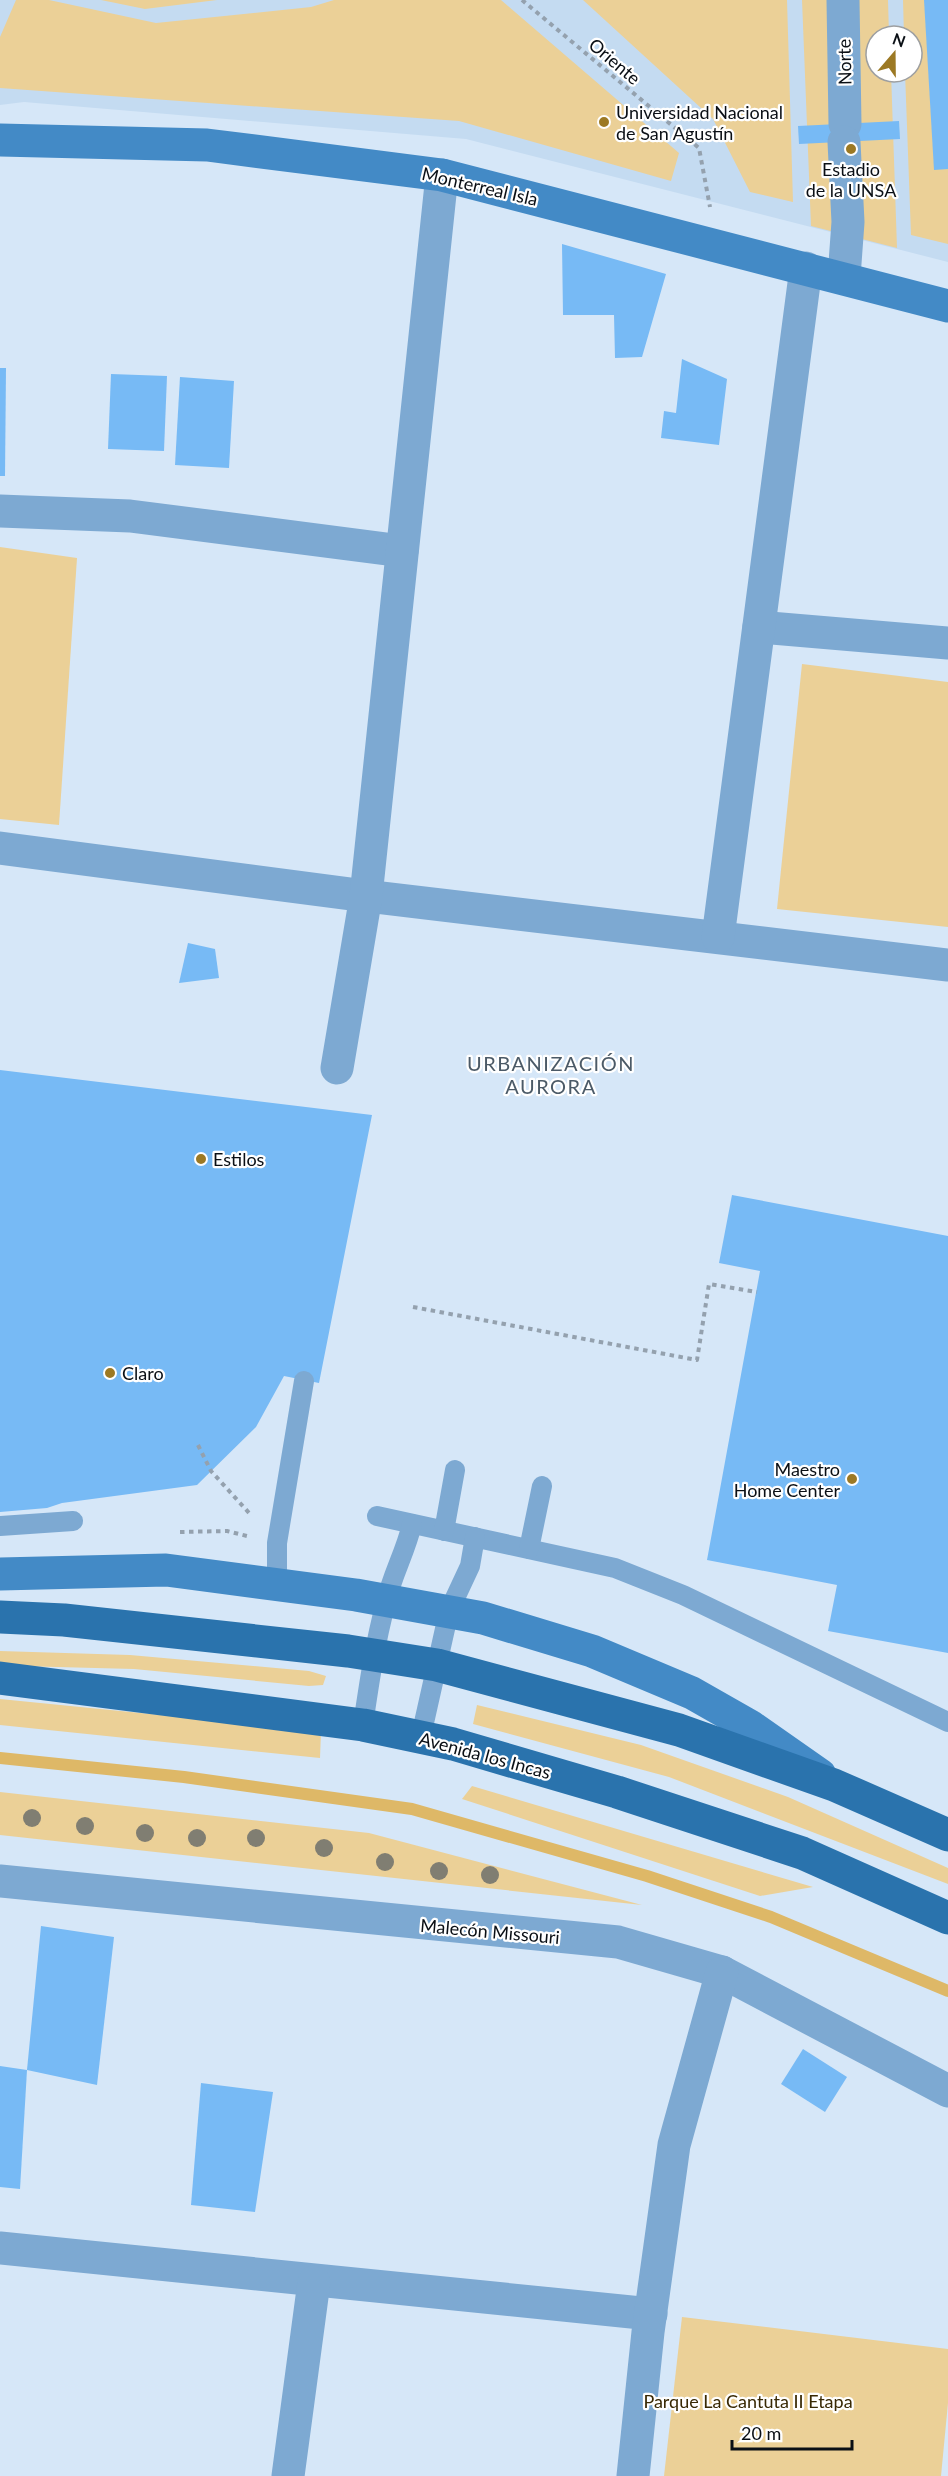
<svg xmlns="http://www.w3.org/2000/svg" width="948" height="2476" font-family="Lato,sans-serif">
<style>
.built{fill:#c4dbf1;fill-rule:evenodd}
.green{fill:#ebd097}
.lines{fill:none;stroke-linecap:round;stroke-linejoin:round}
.stream{stroke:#deb867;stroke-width:12}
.building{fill:#77baf5}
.path{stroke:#94a1ae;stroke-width:4;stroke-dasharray:4.5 4.5;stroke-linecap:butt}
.lane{stroke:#7da9d2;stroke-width:20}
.street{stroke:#7da9d2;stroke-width:33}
.secondary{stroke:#438ac6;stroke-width:33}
.primary{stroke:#2a73ad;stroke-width:33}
.tree{fill:#807e72}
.poi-dot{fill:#9c7924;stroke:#fff;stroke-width:2}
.labels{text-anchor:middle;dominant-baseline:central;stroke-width:4.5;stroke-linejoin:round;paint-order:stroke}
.street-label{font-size:18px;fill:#0a0f15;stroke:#fff}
.poi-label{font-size:18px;fill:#0a0f15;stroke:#fff;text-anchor:start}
.park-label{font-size:18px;fill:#392904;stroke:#fff}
.neighbourhood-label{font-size:20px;letter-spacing:1.5px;fill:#4b5a67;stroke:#fff}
</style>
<rect width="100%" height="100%" fill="#d6e7f8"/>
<path class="built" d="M0,0H948V262L466,139L24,102L0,105ZM876,36H912V72H876Z"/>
<g class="green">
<polygon points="16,0 49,0 156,23 311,7 334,0 501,0 679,153 671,181 459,121 0,88 0,37"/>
<polygon points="101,0 217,0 145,9"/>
<polygon points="583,0 787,0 793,202 750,192 713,119"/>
<polygon points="802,0 888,0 889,36 876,36 876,72 891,72 897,248 811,226"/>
<polygon points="903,0 948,0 948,244 911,235 905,72 912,72 912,36 904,36"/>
<polygon points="0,547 77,558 59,825 0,819"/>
<polygon points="802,664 948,682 948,927 777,909"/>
<polygon points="0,1651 130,1655 309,1671 326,1676 323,1685 309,1686 134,1669 18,1666 0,1665"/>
<polygon points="0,1699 321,1731 320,1758 0,1725"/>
<polygon points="477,1705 641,1745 788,1797 948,1868 948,1884 669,1777 473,1724"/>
<polygon points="472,1786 813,1887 760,1896 462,1799"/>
<polygon points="0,1792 369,1833 642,1905 0,1835"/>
<polygon points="682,2317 948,2349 948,2403 941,2476 664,2476"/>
</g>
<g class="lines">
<polyline class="stream" points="0,1758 184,1777 412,1809 647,1876 771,1917 948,1991"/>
</g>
<g class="building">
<polygon points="924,0 948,0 948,169 934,170"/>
<polygon points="899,121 900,139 799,144 798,126"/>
<polygon points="562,244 666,274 642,357 615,358 614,315 563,315"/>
<polygon points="682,359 727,379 719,445 661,438 664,411 676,413"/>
<polygon points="0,368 6,368 5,476 0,476"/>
<polygon points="111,374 167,376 164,451 108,449"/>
<polygon points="180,377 234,381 229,468 175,465"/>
<polygon points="188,943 215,949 219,978 179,983"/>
<polygon points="0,1070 372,1115 319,1383 284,1376 256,1427 197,1485 62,1503 47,1508 0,1512"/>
<polygon points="732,1195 948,1236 948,1653 828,1631 837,1585 707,1560 760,1271 719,1263"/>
<polygon points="41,1926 114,1937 97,2085 27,2070"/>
<polygon points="803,2049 847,2077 825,2112 781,2084"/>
<polygon points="0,2066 27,2070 20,2189 0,2187"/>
<polygon points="201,2083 273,2092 255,2212 191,2205"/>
</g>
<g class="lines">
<g class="path">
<polyline points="522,0 699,148 710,207"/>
<polyline points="413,1307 697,1360 709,1284 757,1292"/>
<polyline points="198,1445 211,1471 250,1514"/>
<polyline points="180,1532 227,1531 247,1536"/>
</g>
<g class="lane">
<polyline points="377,1516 615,1568 683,1595 948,1722"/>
<polyline points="0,1526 73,1521"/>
<polyline points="444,1531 455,1470"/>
<polyline points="529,1549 542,1486"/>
<polyline points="277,1583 277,1543 304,1381"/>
<path d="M363,1725C369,1684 375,1643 386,1602C392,1575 406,1551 412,1524"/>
<polyline points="421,1736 449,1611 470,1566 475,1537"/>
</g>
<g class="street">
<polyline points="843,0 845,124"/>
<polyline points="844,277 848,222 844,142"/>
<polyline points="0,511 130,516 402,551"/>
<polyline points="759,627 948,643"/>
<polyline points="0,848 366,896 948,965"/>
<polyline points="718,937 806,268"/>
<polyline points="337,1068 366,896 442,175"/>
<polyline points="0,1881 618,1942 722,1972 948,2091"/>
<polyline points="0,2248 651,2314"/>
<polyline points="288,2476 314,2282"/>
<polyline points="633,2476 648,2332 674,2145 722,1972"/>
</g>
<g class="secondary">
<polyline points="0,140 207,145 442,175 948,306"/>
<polyline points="0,1574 166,1570 356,1595 483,1618 592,1651 692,1693 750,1726 820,1775"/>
</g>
<g class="primary">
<polyline points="0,1617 64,1620 348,1651 437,1665 679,1730 834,1785 948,1835"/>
<polyline points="0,1678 363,1725 453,1744 617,1792 802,1853 948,1918"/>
</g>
</g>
<g class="tree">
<circle cx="32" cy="1818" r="9"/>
<circle cx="85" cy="1826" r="9"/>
<circle cx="145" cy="1833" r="9"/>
<circle cx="197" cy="1838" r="9"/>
<circle cx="256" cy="1838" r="9"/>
<circle cx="324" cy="1848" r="9"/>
<circle cx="385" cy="1862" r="9"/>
<circle cx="439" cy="1871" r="9"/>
<circle cx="490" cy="1875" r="9"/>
</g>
<g class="poi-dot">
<circle cx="604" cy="122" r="6"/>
<circle cx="851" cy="149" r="6"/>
<circle cx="201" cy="1159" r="6"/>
<circle cx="110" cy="1373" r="6"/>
<circle cx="852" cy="1479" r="6"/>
</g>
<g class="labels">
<g class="street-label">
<text transform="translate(615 61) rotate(40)">Oriente</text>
<text transform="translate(844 62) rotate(-91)">Norte</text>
<text transform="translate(480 186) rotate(13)">Monterreal Isla</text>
<text transform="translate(485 1755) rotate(15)">Avenida los Incas</text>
<text transform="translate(490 1931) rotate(5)">Malecón Missouri</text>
</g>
<g class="poi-label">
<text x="616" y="112">Universidad Nacional<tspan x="616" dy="21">de San Agustín</tspan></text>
<text x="851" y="169" text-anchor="middle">Estadio<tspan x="851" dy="21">de la UNSA</tspan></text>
<text x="213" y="1159">Estilos</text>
<text x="122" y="1373">Claro</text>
<text x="840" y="1469" text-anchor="end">Maestro<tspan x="840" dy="21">Home Center</tspan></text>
</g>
<g class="park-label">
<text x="748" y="2401">Parque La Cantuta II Etapa</text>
</g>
<g class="neighbourhood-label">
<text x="551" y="1063">URBANIZACIÓN<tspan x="551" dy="23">AURORA</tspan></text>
</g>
</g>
<g transform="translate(894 54) rotate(20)"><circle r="28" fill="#ffffff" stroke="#9d9fa1" stroke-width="1.5"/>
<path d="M0-4.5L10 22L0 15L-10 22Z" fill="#9c7924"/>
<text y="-9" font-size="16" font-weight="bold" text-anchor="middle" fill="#0a0f15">N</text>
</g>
<path d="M732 2440v9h120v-9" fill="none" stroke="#0a0f15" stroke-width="3"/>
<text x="741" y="2440" font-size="18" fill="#0a0f15" stroke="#ffffff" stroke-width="4.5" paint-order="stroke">20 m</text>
</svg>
